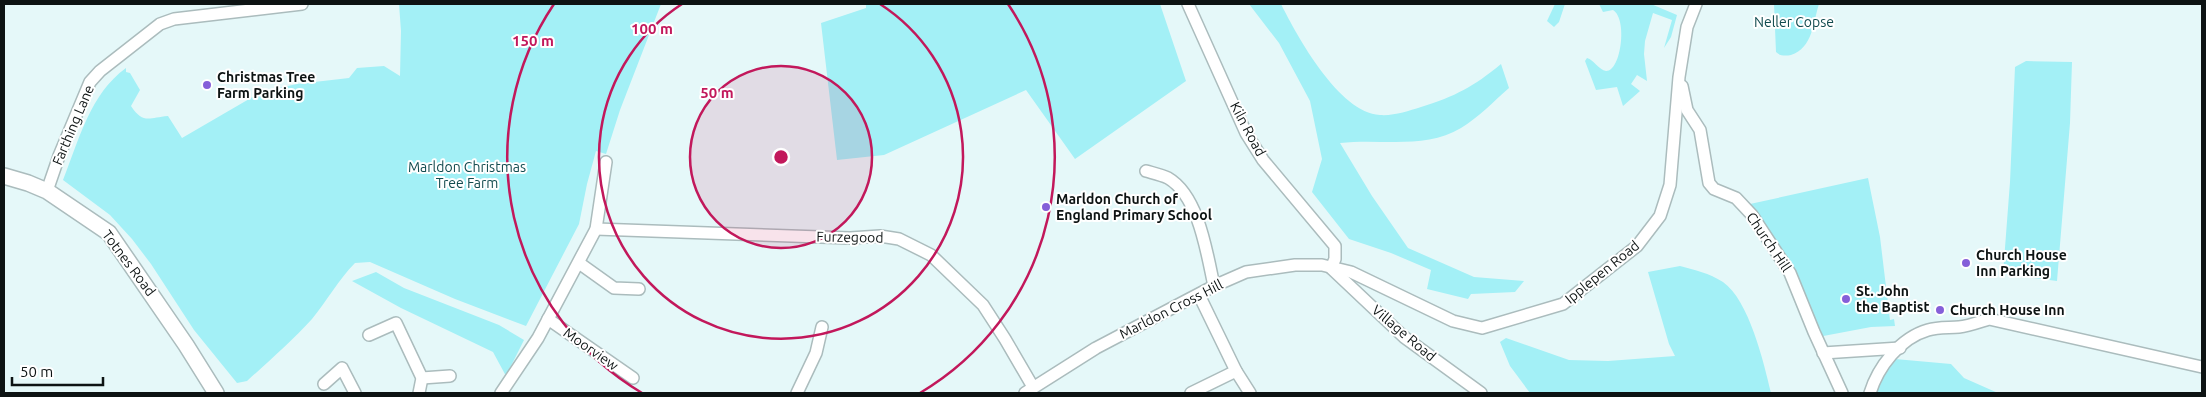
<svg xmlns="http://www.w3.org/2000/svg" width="2206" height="397" font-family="Ubuntu,sans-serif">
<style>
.green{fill:#a3f0f6}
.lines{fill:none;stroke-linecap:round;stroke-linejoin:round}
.street-casing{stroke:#abbcbd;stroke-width:14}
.secondary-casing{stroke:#abbcbd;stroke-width:18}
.street{stroke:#fff;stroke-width:11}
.secondary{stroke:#fff;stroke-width:15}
.ring{fill:none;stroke:#c2185b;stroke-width:2.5}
.poi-dot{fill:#855fd9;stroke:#fff;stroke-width:2}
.labels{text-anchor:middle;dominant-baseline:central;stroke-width:4;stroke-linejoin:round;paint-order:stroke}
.park-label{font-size:14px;fill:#114b4f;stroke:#fff}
.poi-label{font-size:14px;font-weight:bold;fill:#0d1313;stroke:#fff;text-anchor:start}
.street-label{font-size:14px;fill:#0d1313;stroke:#fff}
.centre{fill:#c2185b;stroke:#fff;stroke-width:2.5}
.ring-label{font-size:15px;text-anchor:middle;font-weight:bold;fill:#c2185b;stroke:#fff;stroke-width:4;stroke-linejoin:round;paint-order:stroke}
</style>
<rect width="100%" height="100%" fill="#e5f8f9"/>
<g class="green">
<path d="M399,4H661L620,110L606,154L596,151L587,184L579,224L526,326L455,299L370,262L355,263C338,280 327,301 312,319C292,341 269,361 247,381L237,383L194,330L151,264L132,239L110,215L63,180C79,140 90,94 126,68V72L130,73L140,90L131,106C143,124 148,118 168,116L182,138L261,92L297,84L349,78L357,68L384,66L400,76L401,31Z"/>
<polygon points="866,4 1160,4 1186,81 1075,159 1026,90 884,155 837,160 821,23 866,8"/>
<path d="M1249,4H1281C1297,36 1339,113 1380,115C1394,116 1408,111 1421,107C1456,96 1473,87 1501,64L1509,88C1493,102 1479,117 1461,128C1425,150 1380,138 1340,143L1372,196L1408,248L1474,277L1524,281L1515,292L1471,294L1468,299L1427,289L1431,270L1391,253L1349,239L1312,192L1322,159L1310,101L1279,43Z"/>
<polygon points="1555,4 1565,4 1559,22 1554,27 1547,21"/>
<path d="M1599,4H1651L1677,15L1671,37L1664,48L1672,20L1653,13L1645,41L1644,54L1647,81L1637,75L1631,84L1640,91L1623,106L1617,87L1596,90L1585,61L1587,58C1594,60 1599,70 1606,71C1621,72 1628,19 1613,10L1603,12Z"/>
<path d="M1774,4H1819C1813,22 1813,48 1791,55C1785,56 1780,56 1776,52Z"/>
<polygon points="2026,61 2072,62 2070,123 2057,281 2003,274 2010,182 2015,67"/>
<polygon points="1868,178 1880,237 1890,320 1894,319 1895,326 1871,327 1818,337 1789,263 1750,204"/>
<path d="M1680,266C1695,270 1709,273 1723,282C1749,300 1764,363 1771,393H1530L1510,366L1500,342L1506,338L1569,360L1608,361L1675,356L1669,344L1648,272Z"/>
<polygon points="376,272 404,288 499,325 524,340 506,376 493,352 401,308 352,281"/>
<polygon points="1895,359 1951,364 1964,378 1998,393 1875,393 1883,373"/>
</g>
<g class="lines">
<g class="street-casing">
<g id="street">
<polyline points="1188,4 1246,133 1263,160 1335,246 1335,259 1331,268"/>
<polyline points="1682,86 1687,110 1700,130 1709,183 1714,189 1736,198 1752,215 1790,273 1814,332 1842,393"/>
<path d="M1146,171C1153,173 1162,175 1168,178C1199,196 1207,254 1214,286"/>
<polyline points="47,191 59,156 90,82 100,71 160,24 174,19 302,4"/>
<polyline points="596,229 850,238 880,236 899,239 931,255 983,305 1005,339 1033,387"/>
<polyline points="579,263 614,288 639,289"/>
<polyline points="1332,269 1404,337 1481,393"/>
<polyline points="1199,295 1236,371 1250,393"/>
<polyline points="548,319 633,378"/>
<polyline points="369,335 396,323 422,378 419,393"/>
<polyline points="1823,353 1900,348"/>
<polyline points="422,378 450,376"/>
<polyline points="324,384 342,368 355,393"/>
<polyline points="501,393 538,338 596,229 606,162"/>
<polyline points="797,393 816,353 822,327"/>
<polyline points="1025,393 1096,348 1214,286 1246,272 1295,265 1322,265 1351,272 1453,321 1482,328 1563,304 1637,246 1660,216 1670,185 1679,77 1687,27 1696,4"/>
<polyline points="1191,393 1236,371"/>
<path d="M1870,393C1878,367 1900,338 1928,330C1938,327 1949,328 1959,327C1969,326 1979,322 1989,319L2202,367"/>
</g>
</g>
<g class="secondary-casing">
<polyline id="secondary" points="4,176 28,183 47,191 109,233 186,345 216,393"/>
</g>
<use href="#street" class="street"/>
<use href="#secondary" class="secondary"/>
</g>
<circle cx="781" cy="157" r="91" fill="#c2185b" fill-opacity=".12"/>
<g class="ring">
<circle cx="781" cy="157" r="91"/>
<path d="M880 4A182 182 0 1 1 682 4"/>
<path d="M642 393A274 274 0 0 1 554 4M1008 4A274 274 0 0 1 920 393"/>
</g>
<g class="poi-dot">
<circle cx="207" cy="85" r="5"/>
<circle cx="1046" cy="207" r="5"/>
<circle cx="1966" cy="263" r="5"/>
<circle cx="1846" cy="299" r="5"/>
<circle cx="1940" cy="310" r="5"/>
</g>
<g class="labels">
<g class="park-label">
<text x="1794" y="22">Neller Copse</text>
<text x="467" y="167">Marldon Christmas<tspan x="467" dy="16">Tree Farm</tspan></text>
</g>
<g class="poi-label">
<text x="217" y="77">Christmas Tree<tspan x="217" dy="16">Farm Parking</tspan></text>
<text x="1056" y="199">Marldon Church of<tspan x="1056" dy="16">England Primary School</tspan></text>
<text x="1976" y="255">Church House<tspan x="1976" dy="16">Inn Parking</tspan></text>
<text x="1856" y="291">St. John<tspan x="1856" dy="16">the Baptist</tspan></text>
<text x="1950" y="310">Church House Inn</text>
</g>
<g class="street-label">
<text transform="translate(73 125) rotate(-67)">Farthing Lane</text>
<text transform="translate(1248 129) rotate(62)">Kiln Road</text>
<text transform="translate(850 237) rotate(1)">Furzegood</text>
<text transform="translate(1769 242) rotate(56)">Church Hill</text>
<text transform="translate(129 263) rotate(53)">Totnes Road</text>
<text transform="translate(1602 272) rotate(-39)">Ipplepen Road</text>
<text transform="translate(1171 309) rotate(-27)">Marldon Cross Hill</text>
<text transform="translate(1404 333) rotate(40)">Village Road</text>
<text transform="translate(591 349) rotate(35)">Moorview</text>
</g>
</g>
<circle cx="781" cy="157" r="8" class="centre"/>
<g class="ring-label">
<text x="652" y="34">100 m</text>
<text x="533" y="46">150 m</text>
<text x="717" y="98">50 m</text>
</g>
<rect width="2206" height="397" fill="none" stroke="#0d1313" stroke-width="10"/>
<path d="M12 377v8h91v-8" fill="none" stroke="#0d1313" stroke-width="2.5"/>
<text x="20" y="377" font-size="15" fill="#0d1313" stroke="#ffffff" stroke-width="4" paint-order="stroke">50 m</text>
</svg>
